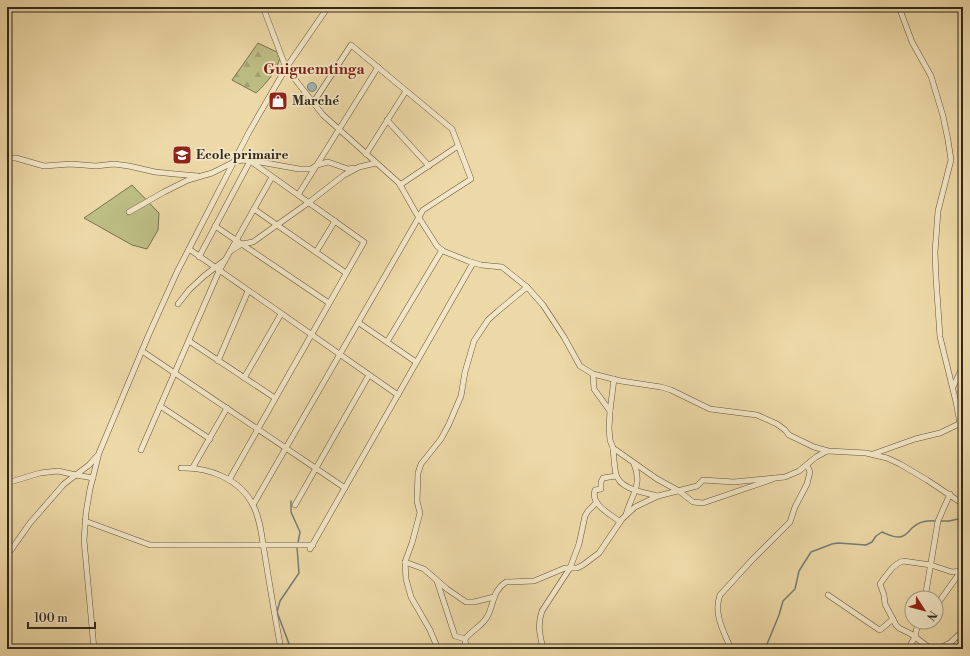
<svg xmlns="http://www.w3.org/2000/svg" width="970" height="656" font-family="'Libre Bodoni',serif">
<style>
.grass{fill:#bdbe84;stroke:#787351}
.forest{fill:url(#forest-firs);stroke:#787351}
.water{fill:#a0b7b4;stroke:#747e78}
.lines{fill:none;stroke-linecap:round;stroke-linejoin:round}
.stream{stroke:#747e78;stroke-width:1.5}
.minor-casing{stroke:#615440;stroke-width:6}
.minor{stroke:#f3e6c6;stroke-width:5}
.labels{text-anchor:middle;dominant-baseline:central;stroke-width:3.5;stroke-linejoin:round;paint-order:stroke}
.poi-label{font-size:13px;font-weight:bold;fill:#32281e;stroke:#f3e6c6;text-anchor:start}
.quarter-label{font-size:15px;font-weight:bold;fill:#7a1f14;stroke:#f3e6c6}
</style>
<defs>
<pattern id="forest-firs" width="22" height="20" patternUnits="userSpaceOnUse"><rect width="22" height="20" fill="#bdbe84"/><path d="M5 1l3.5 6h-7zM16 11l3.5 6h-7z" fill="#a3a372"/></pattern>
</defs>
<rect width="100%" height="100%" fill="#edd9a7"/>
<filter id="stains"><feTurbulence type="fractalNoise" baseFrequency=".005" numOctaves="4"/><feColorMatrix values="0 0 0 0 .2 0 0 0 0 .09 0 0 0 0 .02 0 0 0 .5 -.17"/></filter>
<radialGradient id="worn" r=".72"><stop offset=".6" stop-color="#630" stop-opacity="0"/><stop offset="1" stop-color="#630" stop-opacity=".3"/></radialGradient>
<polygon class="grass" points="132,185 159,213 158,230 147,249 132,245 84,218"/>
<path class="forest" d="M258,43L281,54C278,69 268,82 256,93L232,80Z"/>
<circle class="water" cx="312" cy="87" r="4.5"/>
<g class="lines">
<g class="stream">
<polyline points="291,501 291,512 300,532 298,543"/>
<polyline points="939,521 949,521 963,518"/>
<polyline points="291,649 277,612 280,601 299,573 297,547"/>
<path d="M765,649L779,615L783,601L795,589L799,571L811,552L832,544L838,543L866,545L872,542L876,536L882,532C887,534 894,538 900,537C906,536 908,532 912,528C918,522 927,520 936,521"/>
</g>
<g class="minor-casing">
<g id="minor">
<polyline points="263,7 286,68 323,115 399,183 416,213 437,246 443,251 468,261 481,265 502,267 527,287 543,305 564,337 580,366 593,374 621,381 661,387 671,390 710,409 757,415 777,424 785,430 789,435 814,447 828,451 866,453 887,458 900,464 927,480 963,504"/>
<polyline points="899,7 912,42 931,76 943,116 948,140 951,160 938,211 935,252 936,278 940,337 956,402 963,440"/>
<polyline points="387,120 429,166"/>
<polyline points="366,154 406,91"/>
<polyline points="7,158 16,158 44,166 71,164 96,166 114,164 129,166 155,172 175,174 198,176"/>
<polyline points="400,185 458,146"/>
<polyline points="298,195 378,67"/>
<polyline points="254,209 346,273"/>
<polyline points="129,212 164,192 188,180 212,173 234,162 242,160 260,162 299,169 311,169 317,165 328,162 348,169 354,168"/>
<polyline points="215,226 329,303"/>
<polyline points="189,249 398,395"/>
<polyline points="232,250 242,244 253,242 308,203 344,175 359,167 376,163"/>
<polyline points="316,252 335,221"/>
<polyline points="199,257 250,161"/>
<polyline points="178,304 189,290 204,276 225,260"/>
<polyline points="359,323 416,362"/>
<polyline points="189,341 275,398"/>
<polyline points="387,342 442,250"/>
<polyline points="142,351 345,488"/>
<polyline points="218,361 248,291"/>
<polyline points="593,374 594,389 610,411 609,428 610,440 613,448 657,479 679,491 693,502 703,503 773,479"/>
<polyline points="244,378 281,314"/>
<polyline points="953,387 963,366"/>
<polyline points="160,406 210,439"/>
<polyline points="610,411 614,379"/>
<path d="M613,448C614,457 614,466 616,474C620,490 644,492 657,496"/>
<polyline points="141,450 219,271 272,177"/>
<polyline points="873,454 915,439 940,433 963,422"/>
<polyline points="193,467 227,408"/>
<path d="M181,468C209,467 240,479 253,505C261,520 262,540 265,556C270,587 275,618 281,649"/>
<path d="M616,476L603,478L601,482V489L595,490C590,505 611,514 620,522"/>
<polyline points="229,480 364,242 239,153"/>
<polyline points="7,483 40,473 58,471 76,475 93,478"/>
<polyline points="253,505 423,210 471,179 452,129 351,45 313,103"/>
<polyline points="295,505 369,375"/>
<path d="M626,515C631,495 643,485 634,464"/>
<polyline points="85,521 150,545 313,545"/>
<polyline points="963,545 962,549 963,555"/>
<polyline points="310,549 473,263"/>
<polyline points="7,553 11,550 30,523 64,484 89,465 97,456"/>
<polyline points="405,562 424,569 447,589 466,602 474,602 494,597"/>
<polyline points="437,581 455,636 465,639"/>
<polyline points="828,595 878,629 880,630 893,619"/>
<polyline points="925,598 938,521 950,494"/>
<polyline points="936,606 961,571 963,562"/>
<polyline points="94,649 84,540 86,513 90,489 99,453 149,334 177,272 208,212 249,132 286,68 328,7"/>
<polyline points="438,649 430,630 411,597 406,579 405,562 412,543 420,513 417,501 418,473 421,464 441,439 449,424 461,396 465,372 474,341 488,320 498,311 527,287"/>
<path d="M466,649L465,639C471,631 482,626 487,617C494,605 492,591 506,582L534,581L565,568H577L583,565L599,553L622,519L635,507L658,496L697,486L703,480L734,482L785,477L799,471L816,457L827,451"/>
<path d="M543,649C540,635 537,625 542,611L570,568L579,544L585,516L588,511L596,503"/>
<path d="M731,649C724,632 713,614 720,595L752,560L790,522L795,507L807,484L810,472L807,465"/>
<polyline points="908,649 915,637 918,622"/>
<path d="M933,649L927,646L911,634L899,628L896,625L885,604L884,595L880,584C886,576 893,564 903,561L931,565L952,572L963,571"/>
<polyline points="938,649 950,643 963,631"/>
</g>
</g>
<use href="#minor" class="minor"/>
</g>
<defs>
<g id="shop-square" transform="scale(1)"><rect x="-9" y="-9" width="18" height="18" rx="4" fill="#8f2418" stroke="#f3e6c6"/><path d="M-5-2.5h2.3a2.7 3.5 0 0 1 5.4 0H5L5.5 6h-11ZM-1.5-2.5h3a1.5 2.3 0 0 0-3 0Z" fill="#fff"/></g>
<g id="school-square" transform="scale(1)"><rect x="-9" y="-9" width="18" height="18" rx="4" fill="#8f2418" stroke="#f3e6c6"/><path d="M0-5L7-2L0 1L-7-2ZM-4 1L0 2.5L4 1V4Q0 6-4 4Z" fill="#fff"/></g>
</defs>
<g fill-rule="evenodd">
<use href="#shop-square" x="278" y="101"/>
<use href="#school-square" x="182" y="155"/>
</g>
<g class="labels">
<g class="poi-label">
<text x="292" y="101">Marché</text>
<text x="196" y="155">Ecole primaire</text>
</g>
<g class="quarter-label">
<text x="314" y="69">Guiguemtinga</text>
</g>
</g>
<rect width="970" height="656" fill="none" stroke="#edd9a7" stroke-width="24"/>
<rect x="8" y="8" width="954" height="640" fill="none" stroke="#32281e" stroke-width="2"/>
<rect x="12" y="12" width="946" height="632" fill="none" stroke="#32281e"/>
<g transform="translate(924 610) rotate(126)"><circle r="19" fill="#f3e6c6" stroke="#a69a83"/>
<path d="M0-3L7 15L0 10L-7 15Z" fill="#8f2418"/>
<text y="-6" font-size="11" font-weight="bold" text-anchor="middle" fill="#32281e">N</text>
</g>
<path d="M28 622v6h67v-6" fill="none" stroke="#32281e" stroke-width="2"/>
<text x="34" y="622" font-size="12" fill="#32281e" stroke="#f3e6c6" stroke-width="3" paint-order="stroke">100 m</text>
<rect width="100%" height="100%" filter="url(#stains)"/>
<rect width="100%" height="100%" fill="url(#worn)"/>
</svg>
